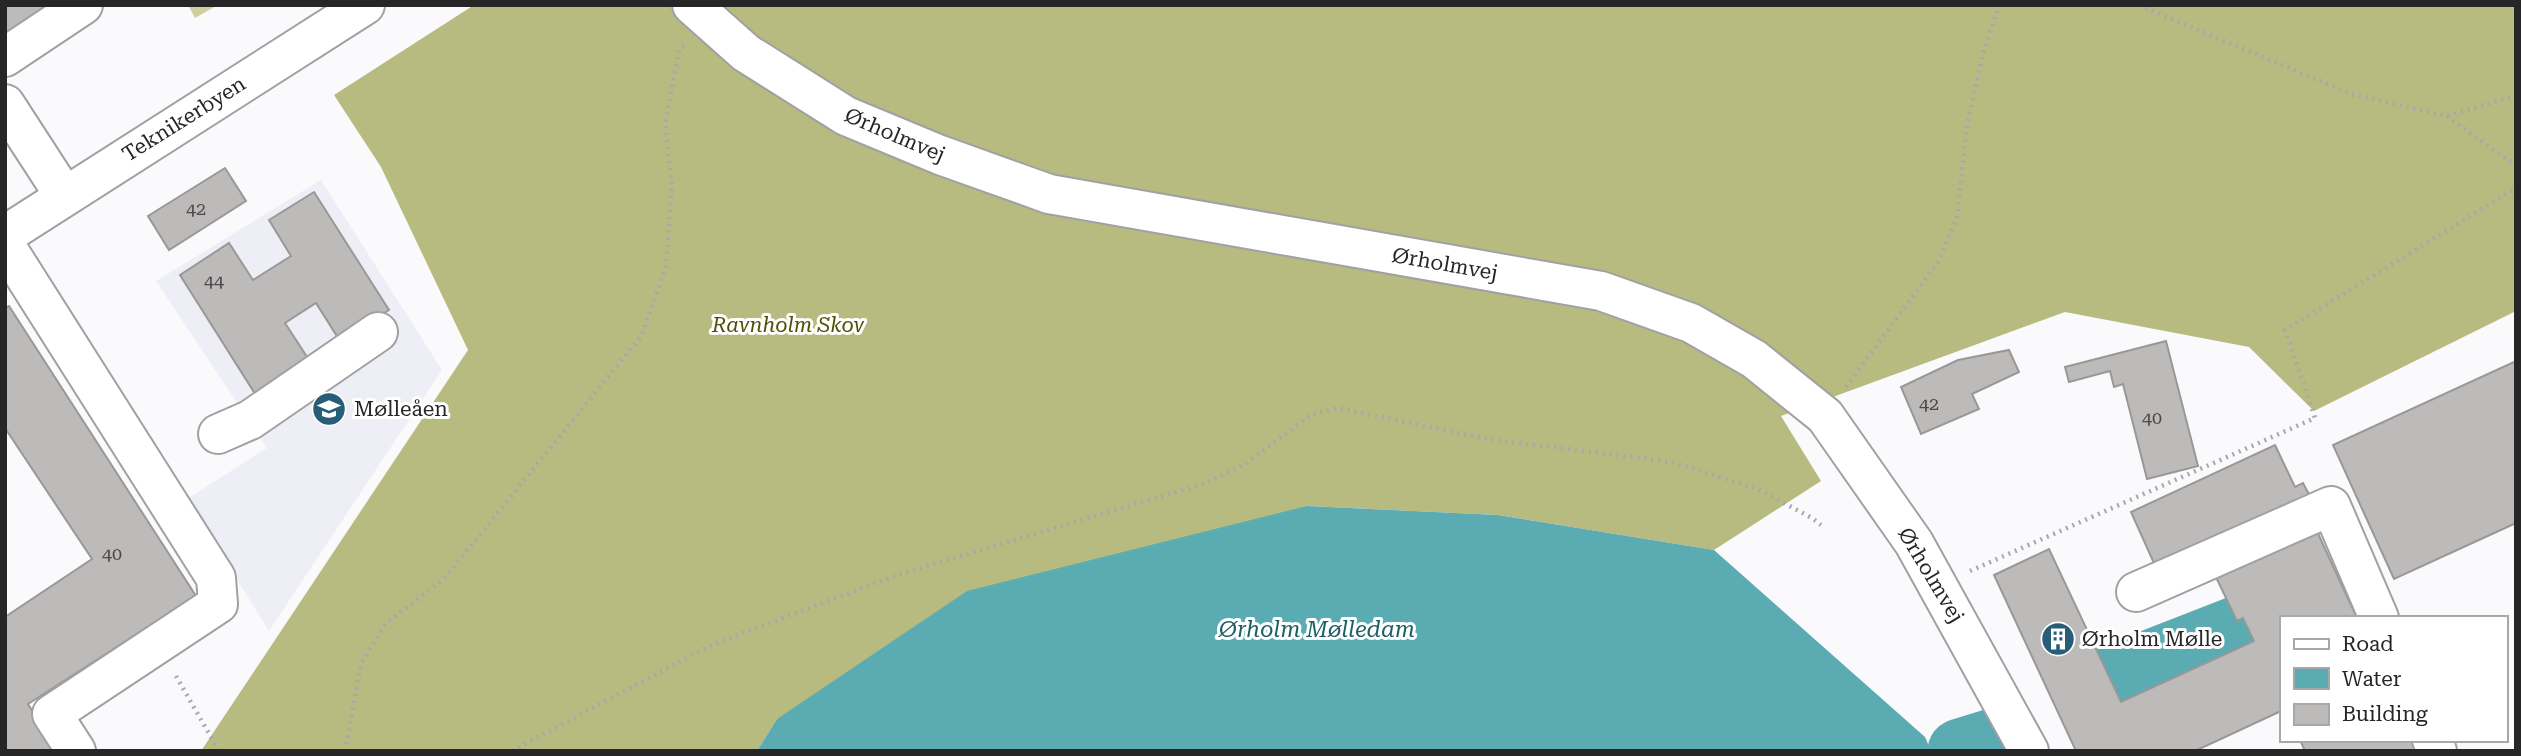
<svg xmlns="http://www.w3.org/2000/svg" width="2521" height="756" font-family="'Roboto Serif',serif">
<style>
.built{fill:#eeeef7}
.green{fill:#ced19d}
.forest{fill:#b8bb7f}
.water{fill:#5aabb2}
.lines{fill:none;stroke-linecap:round;stroke-linejoin:round}
.river{stroke:#5aabb2;stroke-width:65}
.building{fill:#bdbbb9;stroke:#9a9897;stroke-width:2}
.minor-casing{stroke:#a1a1a3;stroke-width:42}
.path{stroke:#a8a8aa;stroke-width:4.5;stroke-dasharray:2 5;stroke-linecap:butt}
.minor{stroke:#fff;stroke-width:38}
.labels{text-anchor:middle;dominant-baseline:central;stroke-width:6;stroke-linejoin:round;paint-order:stroke}
.number-label{font-size:18px;fill:#4c4b4c}
.street-label{font-size:21px;fill:#262627;stroke:#fff}
.park-label{font-size:21px;font-style:italic;fill:#4f4f05;stroke:#fff}
.poi-label{font-size:21px;fill:#262627;stroke:#fff;text-anchor:start}
.water-label{font-size:23px;font-style:italic;fill:#1c6066;stroke:#fff}
</style>
<rect width="100%" height="100%" fill="#fafafd"/>
<polygon class="built" points="321,180 442,370 269,631 187,499 267,448 156,281"/>
<polygon class="green" points="188,5 218,5 195,18"/>
<polygon class="forest" points="474,5 2516,5 2516,311 2314,411 2249,347 2065,312 1781,416 1821,481 1714,550 1498,515 1307,506 777,719 757,751 201,751 468,350 381,167 334,95"/>
<polygon class="water" points="1307,506 1498,515 1714,550 1925,737 1931,751 757,751 777,719 967,591"/>
<g class="lines">
<g class="river">
<polyline points="2110,678 2246,625"/>
<polyline points="1960,751 1996,740"/>
</g>
</g>
<g class="building">
<polygon points="5,5 52,5 5,35"/>
<polygon points="225,168 246,201 169,250 148,216"/>
<polygon points="314,192 389,310 340,341 316,303 285,323 311,363 257,397 180,275 229,243 253,280 291,256 269,220"/>
<polygon points="9,306 196,596 28,704 57,751 5,751 5,617 92,559 5,428 5,308"/>
<polygon points="2166,341 2198,466 2147,479 2123,384 2114,387 2110,371 2069,382 2065,367"/>
<polygon points="2009,350 2019,372 1972,394 1979,409 1921,434 1901,387 1958,360"/>
<polygon points="2516,361 2516,523 2394,579 2333,445"/>
<polygon points="2275,445 2295,487 2303,483 2311,498 2157,570 2131,512"/>
<polygon points="2315,527 2357,618 2281,618 2281,711 2195,751 2076,751 1994,575 2049,549 2121,702 2254,641 2243,618 2237,621 2213,571"/>
<polygon points="2300,740 2414,740 2418,751 2305,751"/>
</g>
<g class="lines">
<g class="minor-casing">
<g id="minor">
<polyline points="692,5 746,53 846,116 940,155 1049,194 1601,291 1691,323 1754,359 1825,416 1914,543 2029,751"/>
<polyline points="5,57 83,5"/>
<polyline points="5,104 64,195"/>
<polyline points="5,235 365,5"/>
<polyline points="5,245 216,578 218,604 52,714 76,751"/>
<polyline points="218,434 250,420 378,332"/>
<polyline points="2136,592 2331,506 2379,618"/>
<polyline points="2432,740 2437,751"/>
</g>
</g>
<g class="path">
<polyline points="2139,5 2351,94 2447,116 2516,95"/>
<polyline points="2447,116 2516,166"/>
<polyline points="1846,387 1938,262 1957,217 1967,126 1982,57 1999,5"/>
<polyline points="1970,571 2315,418 2285,330 2516,188"/>
<polyline points="176,676 219,751"/>
<polyline points="345,751 361,664 385,624 443,580 642,335 666,266 672,186 665,124 679,50 685,45"/>
<polyline points="512,751 711,645 900,574 1203,484 1245,464 1312,414 1338,408 1487,439 1672,462 1758,489 1812,518 1821,525"/>
</g>
<use href="#minor" class="minor"/>
</g>
<defs>
<g id="school-disc" transform="scale(1.75)"><circle r="9.5" fill="#265d77" stroke="#fff"/><path d="M0-5L7-2L0 1L-7-2ZM-4 1L0 2.5L4 1V4Q0 6-4 4Z" fill="#fff"/></g>
<g id="building-disc" transform="scale(1.75)"><circle r="9.5" fill="#265d77" stroke="#fff"/><path d="M-4-6H4V6H1V3H-1V6H-4ZM-2.5-4.3h1.7v1.8h-1.7ZM.8-4.3h1.7v1.8H.8ZM-2.5-1h1.7V.8h-1.7ZM.8-1h1.7V.8H.8Z" fill="#fff"/></g>
</defs>
<g fill-rule="evenodd">
<use href="#school-disc" x="329" y="409"/>
<use href="#building-disc" x="2058" y="639"/>
</g>
<g class="labels">
<g class="number-label">
<text x="196" y="208">42</text>
<text x="214" y="280">44</text>
<text x="1929" y="403">42</text>
<text x="2152" y="417">40</text>
<text x="112" y="553">40</text>
</g>
<g class="street-label">
<text transform="translate(184 119) rotate(-32)">Teknikerbyen</text>
<text transform="translate(895 135) rotate(23)">Ørholmvej</text>
<text transform="translate(1445 264) rotate(10)">Ørholmvej</text>
<text transform="translate(1931 575) rotate(59)">Ørholmvej</text>
</g>
<g class="park-label">
<text x="788" y="325">Ravnholm Skov</text>
</g>
<g class="poi-label">
<text x="354" y="409">Mølleåen</text>
<text x="2082" y="639">Ørholm Mølle</text>
</g>
<g class="water-label">
<text x="1317" y="629">Ørholm Mølledam</text>
</g>
</g>
<rect width="2521" height="756" fill="none" stroke="#262627" stroke-width="14"/>
<rect x="2280" y="616" width="228" height="126" fill="#ffffff" stroke="#a8a8a9" stroke-width="2"/>
<rect x="2294" y="639" width="35" height="10" fill="#ffffff" stroke="#a8a8a9" stroke-width="2"/>
<text x="2342" y="651" font-size="21" fill="#262627">Road</text>
<rect x="2294" y="668" width="35" height="21" fill="#5aabb2" stroke="#a8a8a9" stroke-width="2"/>
<text x="2342" y="686" font-size="21" fill="#262627">Water</text>
<rect x="2294" y="704" width="35" height="21" fill="#bdbbb9" stroke="#a8a8a9" stroke-width="2"/>
<text x="2342" y="721" font-size="21" fill="#262627">Building</text>
</svg>
